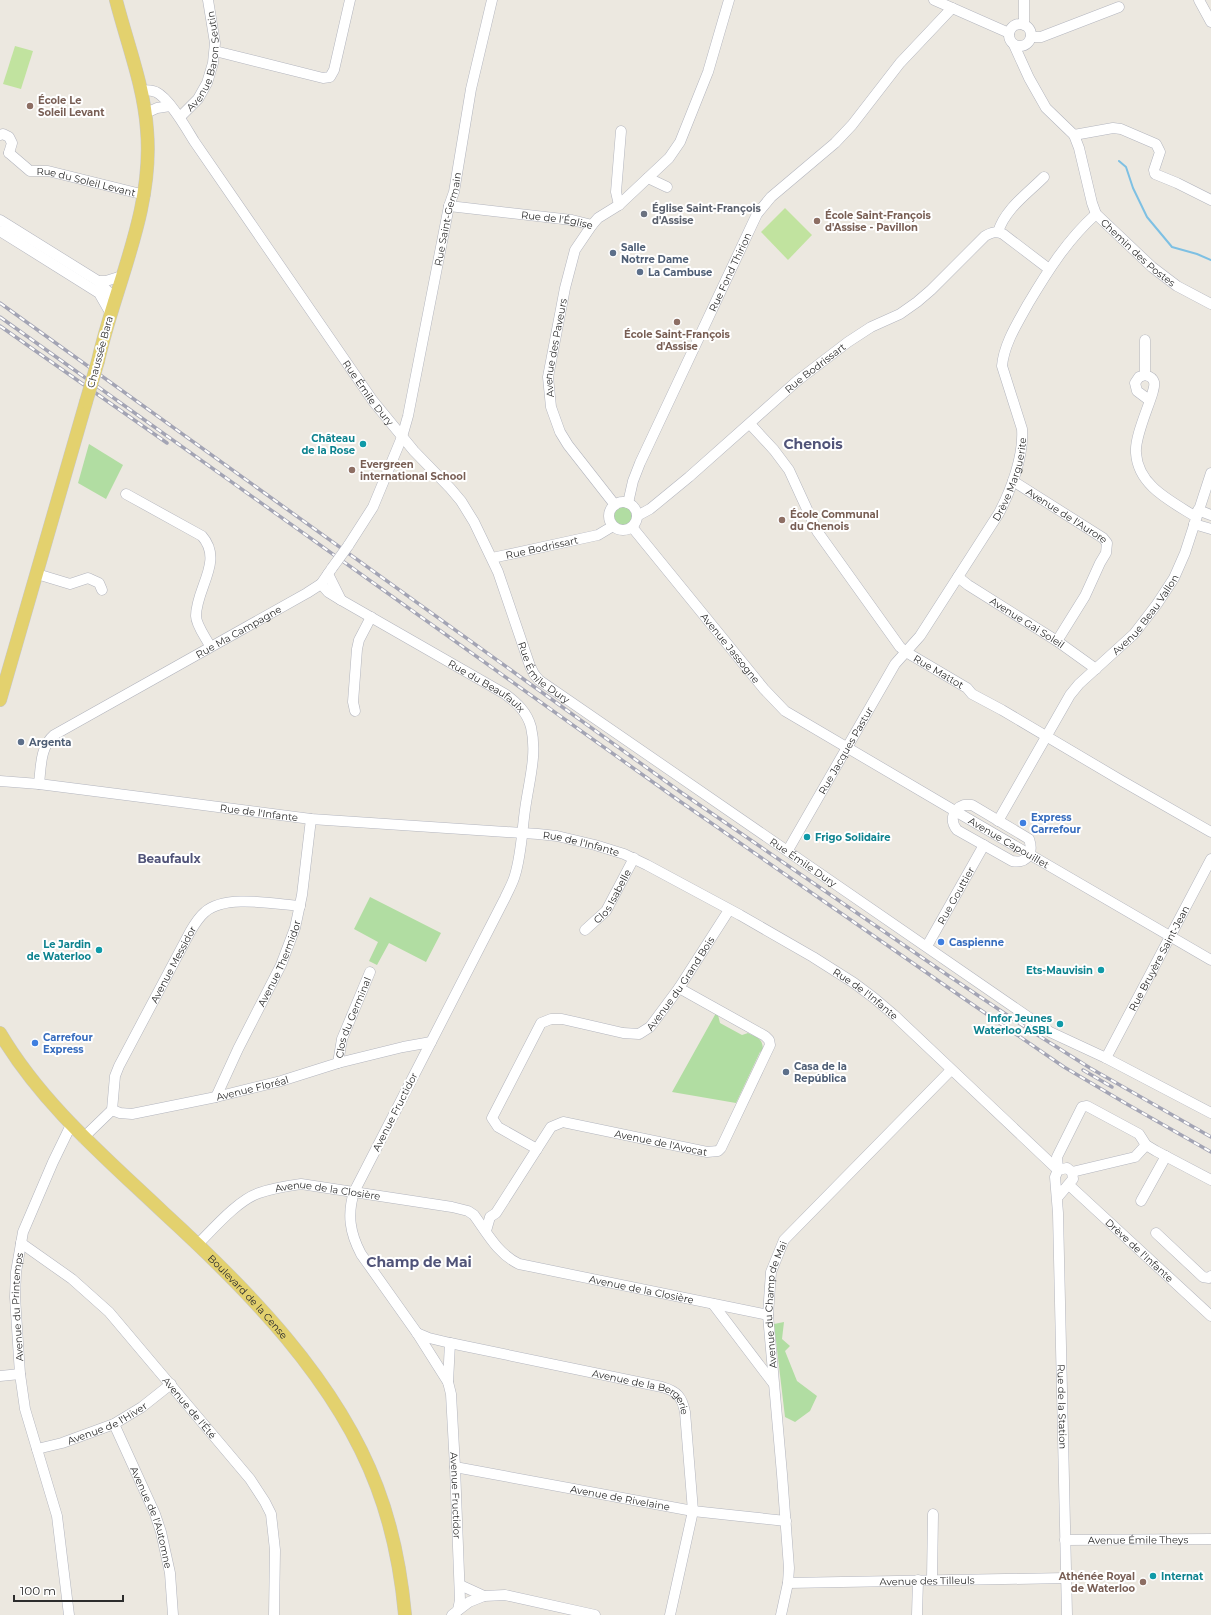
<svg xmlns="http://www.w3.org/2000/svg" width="1211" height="1615" font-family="Montserrat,sans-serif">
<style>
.green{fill:#b1dda2}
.pitch{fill:#c1e39f}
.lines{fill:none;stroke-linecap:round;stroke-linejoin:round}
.stream{stroke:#7ec0e3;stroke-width:2}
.minor-casing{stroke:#b3b5be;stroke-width:11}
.major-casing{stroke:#c8c8c8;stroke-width:14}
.minor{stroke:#fff;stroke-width:10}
.major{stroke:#e3d16e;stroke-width:13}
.rail-casing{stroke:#a3a4b4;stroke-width:3.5}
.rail{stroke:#fff;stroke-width:2;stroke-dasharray:6;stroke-linecap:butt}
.minor-bridge-casing{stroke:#b3b5be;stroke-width:11;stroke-linecap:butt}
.major-bridge-casing{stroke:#c8c8c8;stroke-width:14;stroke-linecap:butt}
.minor-bridge{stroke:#fff;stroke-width:10}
.major-bridge{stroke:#e3d16e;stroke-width:13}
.education-dot{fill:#8d6e63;stroke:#fff;stroke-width:1.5}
.worship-dot{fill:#6b7280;stroke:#fff;stroke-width:1.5}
.service-dot{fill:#5c6f8a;stroke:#fff;stroke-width:1.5}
.culture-dot{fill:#0f9aa8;stroke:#fff;stroke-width:1.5}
.shop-dot{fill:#3f7fe0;stroke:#fff;stroke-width:1.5}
.labels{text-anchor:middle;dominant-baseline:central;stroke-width:4;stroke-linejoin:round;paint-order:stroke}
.street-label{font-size:10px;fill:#2c2c2c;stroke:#fff}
.education-label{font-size:10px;font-weight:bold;fill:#785e54;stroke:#fff;text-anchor:start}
.worship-label{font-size:10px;font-weight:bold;fill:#5b616d;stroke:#fff;text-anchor:start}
.service-label{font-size:10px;font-weight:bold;fill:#4e5e75;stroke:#fff;text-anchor:start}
.culture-label{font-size:10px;font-weight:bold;fill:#0d838f;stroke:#fff;text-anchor:end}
.shop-label{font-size:10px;font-weight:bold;fill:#366cbe;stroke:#fff;text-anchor:start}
.quarter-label{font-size:12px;font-weight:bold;fill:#515479;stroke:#fff}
.district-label{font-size:14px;font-weight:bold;fill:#515479;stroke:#fff}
</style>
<rect width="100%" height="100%" fill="#ece8e0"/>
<g class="green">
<polygon points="89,444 123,465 106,499 78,483"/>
<circle cx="623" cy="516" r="10"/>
<polygon points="370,897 441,933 426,962 389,943 377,965 369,961 378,942 354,929"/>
<path d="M716,1013L718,1015L720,1023L742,1035L748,1033C758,1038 763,1038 763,1051L760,1052L736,1103L672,1092Z"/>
<polygon points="784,1322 782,1339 790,1346 785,1351 797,1381 817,1396 810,1411 795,1422 785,1417 774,1324"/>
</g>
<g class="pitch">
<polygon points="15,46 33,51 21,89 3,84"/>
<polygon points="785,208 812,235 788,260 761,232"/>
</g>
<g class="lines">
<polyline class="stream" points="1119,161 1126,167 1133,188 1147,217 1172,247 1197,254 1211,260"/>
<g class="minor-casing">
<g id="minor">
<polyline points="934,0 1009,33"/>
<polyline points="1024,0 1024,25"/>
<polyline points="1199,0 1211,22"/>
<circle cx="1020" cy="35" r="11"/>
<polyline points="1031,37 1041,37 1119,7"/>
<path id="s1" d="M1014,45L1029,78L1046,108L1074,135L1079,148L1092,203L1096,214L1152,267L1177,286L1211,304"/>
<polyline points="215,51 323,78 330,77 334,70 350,0"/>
<path id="s2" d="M141,90C146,90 151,90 156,92C170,99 186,128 194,141L373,401L414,451L450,488L461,501L474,522L498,572L530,666L534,674L539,680L1050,1032L1106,1058L1211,1113"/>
<polyline points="146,113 157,108 170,106"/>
<path id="s3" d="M180,117L198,99L207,83L213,63L215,43L208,0"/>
<polyline points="0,135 3,134 9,137 12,143 9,153"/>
<polyline points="1074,135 1113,128 1121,129 1156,144 1160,152 1154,170 1155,174 1177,183 1211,200"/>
<path id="s4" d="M9,153L30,171H48L145,195"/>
<polyline points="648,178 667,187"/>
<polyline points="619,205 616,192 621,131"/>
<path id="s5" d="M449,206L572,220L592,225"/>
<polyline points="0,220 98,281 106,281 122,276"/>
<polyline points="0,231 99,293 111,314"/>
<path d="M998,232C1005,209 1027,194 1044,177"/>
<polyline points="98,281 115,299"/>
<polyline points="1145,375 1145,340"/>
<path d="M1149,400L1137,391L1135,383L1139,377L1145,375C1149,376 1153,378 1154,382C1157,391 1134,433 1136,453C1138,486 1171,501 1196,517"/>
<path id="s6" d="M750,424L774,450L789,470L817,531L900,647L906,652L967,688L972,694L1002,710L1122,781L1211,832"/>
<path id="s7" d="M1013,481L1103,538L1107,543L1106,553L1100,563L1085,596L1057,641"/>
<path d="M126,494L202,536C224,561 196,588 196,616C196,625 206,638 210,646"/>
<circle cx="623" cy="516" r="14"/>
<path id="s8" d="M628,503L633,481L640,463L757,214L771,197L835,143L852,125L900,63L952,8"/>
<path id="s9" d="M615,505L568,445L560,432L551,407L548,377L565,288L575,250L592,225L598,218L619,205L669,158L680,142L708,72L729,0"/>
<polyline points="1198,510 1211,515"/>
<path id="s10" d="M637,516L650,509L689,477L797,381L848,342L871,327L900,314L917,302L931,290L985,236C992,232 996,231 1003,234L1049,269"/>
<polyline points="1194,524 1211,529"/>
<path id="s11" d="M632,527L764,689L785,711L955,811L1211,960"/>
<path id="s12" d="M348,546L373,507L402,437L408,416L449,206L454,192L471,89L492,0"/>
<path id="s13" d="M492,558L598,535L613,526"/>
<polyline points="37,574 70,584 88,578 99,583 102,590"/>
<polyline points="328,574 341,600"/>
<path id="s14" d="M958,577L968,585L1057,641L1096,669"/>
<path id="s15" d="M321,584L328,592L341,600L505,694C517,703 527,712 531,727C537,753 530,777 526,803C522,827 522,852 515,875C513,883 508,891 505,898L354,1192C347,1215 350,1233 361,1254L417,1333L448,1382"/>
<polyline points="355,711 353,702 357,649 359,640 371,617"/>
<path id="s16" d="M0,781L39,784L141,797L311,819L538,834L557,836L595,845L624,854L647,865L740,915L813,957L854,983L874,998L894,1015L1058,1170"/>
<path id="s17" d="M39,784C41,767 40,747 54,735L307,593L321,584L332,568"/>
<path d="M964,805H972L1029,839C1034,853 1027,864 1012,861L957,830C949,820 953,809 964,805Z"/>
<path id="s18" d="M998,821L1070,695L1079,684L1134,634L1157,604L1174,578L1185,553L1211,473"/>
<path id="s19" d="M788,850L895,664L920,636L999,513C1011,490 1024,456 1022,429L1002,366C1004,344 1017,324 1028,304C1047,272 1067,240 1096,214"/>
<path id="s20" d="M585,930L606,911L634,858"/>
<path id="s21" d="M927,946L984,845"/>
<path id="s22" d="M1106,1058L1211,859"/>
<path id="s23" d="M338,1063L342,1039L370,972"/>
<path id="s24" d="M216,1097L238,1049L281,965L295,928L302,895L311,819"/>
<path id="s25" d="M112,1110L115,1076L119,1066L190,932C194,925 199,917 205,912C225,894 274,904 300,906"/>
<path id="s26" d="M83,1138L112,1110L120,1113L132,1114L216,1097L281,1081L338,1063L403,1047L431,1042"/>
<path id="s27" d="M537,1149L498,1127L492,1118L541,1023L551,1019H562L623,1033L639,1034L650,1027L653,1023L679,988L729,910"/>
<polyline points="1058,1170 1057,1157 1082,1107 1087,1106 1139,1134 1146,1145 1156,1151 1211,1180"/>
<polyline points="1072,1172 1135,1157 1146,1145"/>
<path id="s28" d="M1069,1185L1211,1316"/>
<path id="s29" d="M1057,1198L1073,1179L1072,1172L1067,1168L1058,1170L1055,1177L1058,1213L1067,1615"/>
<polyline points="1141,1201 1166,1156"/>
<path id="s30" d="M486,1231L490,1217L496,1213L551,1127L563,1122L707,1152L718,1151L721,1148L770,1045L769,1040L765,1036L679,988"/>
<polyline points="1156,1233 1203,1277 1209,1278 1211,1276"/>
<path id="s31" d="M21,1243L72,1279L109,1312L250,1479L265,1502L271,1514L275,1550L274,1615"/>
<path id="s32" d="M198,1244C214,1228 238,1200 259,1193C273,1188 287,1186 301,1184L452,1207L468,1211L474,1215C487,1233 498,1254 519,1264L768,1315"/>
<polyline points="713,1304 773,1383"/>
<path id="s33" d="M417,1333L429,1338L450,1343L662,1387C677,1391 682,1397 685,1412L693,1511L670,1615"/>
<path id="s34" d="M450,1343L448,1382L451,1394L455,1467L460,1600L458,1610"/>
<polyline points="0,1376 20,1374"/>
<path id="s35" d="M114,1424L155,1514L161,1532L170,1573L173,1615"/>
<path id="s36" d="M37,1449L62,1443L114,1424L142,1407L171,1384"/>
<path id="s37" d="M455,1467L693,1511L786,1521"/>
<path id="s38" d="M1065,1540L1211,1539"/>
<polyline points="932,1580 933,1514"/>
<path id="s39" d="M788,1583L1066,1578"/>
<polyline points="460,1585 484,1596 505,1595 595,1615"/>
<path id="s40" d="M69,1615L57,1516L25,1409L20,1374L15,1297L16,1272L23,1232L53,1162L71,1125"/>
<polyline points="452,1615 469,1602 484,1596"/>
<path id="s41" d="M781,1615L788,1583L789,1568L782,1474L768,1315L771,1272L784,1240L951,1070"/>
<polyline points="917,1615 918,1580"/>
</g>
</g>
<g class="major-casing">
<g id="major">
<path d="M98,361C115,285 154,210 147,130C144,86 127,43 116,0"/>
<polyline points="0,700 86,402"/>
<path id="s42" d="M0,1033C42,1104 105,1157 164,1213C247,1289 337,1380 377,1487C393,1529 401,1571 405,1615"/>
</g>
</g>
<use href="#minor" class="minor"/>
<use href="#major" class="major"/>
<g class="rail-casing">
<g id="rail">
<polyline points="0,303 682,793 946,974 1028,1029 1090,1068 1211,1137"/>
<polyline points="0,317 678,800 966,1000 1064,1067 1125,1103 1211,1152"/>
<polyline points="0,326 167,443"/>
<polyline points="1083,1070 1112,1087"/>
</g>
</g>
<use href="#rail" class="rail"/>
<g class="minor-bridge-casing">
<polyline id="minor-bridge" points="332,568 348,546"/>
</g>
<g class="major-bridge-casing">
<polyline id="major-bridge" points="86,402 98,361"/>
</g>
<use href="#minor-bridge" class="minor-bridge"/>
<use href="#major-bridge" class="major-bridge"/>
</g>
<g class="education-dot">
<circle cx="30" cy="106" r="4"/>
<circle cx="817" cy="221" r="4"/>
<circle cx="677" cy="322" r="4"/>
<circle cx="352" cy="470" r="4"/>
<circle cx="782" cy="520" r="4"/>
<circle cx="1143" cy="1582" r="4"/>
</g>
<circle class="worship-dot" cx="644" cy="214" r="4"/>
<g class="service-dot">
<circle cx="613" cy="253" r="4"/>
<circle cx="640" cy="272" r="4"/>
<circle cx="21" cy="742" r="4"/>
<circle cx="786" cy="1072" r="4"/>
</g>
<g class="culture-dot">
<circle cx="363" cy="444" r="4"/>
<circle cx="807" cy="837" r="4"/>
<circle cx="99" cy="950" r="4"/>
<circle cx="1101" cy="970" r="4"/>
<circle cx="1060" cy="1024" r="4"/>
<circle cx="1153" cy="1576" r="4"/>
</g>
<g class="shop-dot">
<circle cx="1023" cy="823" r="4"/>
<circle cx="941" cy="942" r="4"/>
<circle cx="35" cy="1043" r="4"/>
</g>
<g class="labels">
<g class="street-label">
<text stroke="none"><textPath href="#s3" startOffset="64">Avenue Baron Seutin</textPath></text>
<text stroke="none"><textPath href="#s4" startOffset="85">Rue du Soleil Levant</textPath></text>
<text stroke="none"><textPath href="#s5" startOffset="109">Rue de l'Église</textPath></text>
<text stroke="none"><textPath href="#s12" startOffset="345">Rue Saint-Germain</textPath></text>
<text stroke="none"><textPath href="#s1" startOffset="249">Chemin des Postes</textPath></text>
<text stroke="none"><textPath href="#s8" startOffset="253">Rue Fond Thirion</textPath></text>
<text stroke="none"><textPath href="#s9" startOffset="178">Avenue des Paveurs</textPath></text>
<text transform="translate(100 352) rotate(-75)">Chaussée Bara</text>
<text stroke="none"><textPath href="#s10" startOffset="232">Rue Bodrissart</textPath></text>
<text stroke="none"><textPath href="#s2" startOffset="384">Rue Émile Dury</textPath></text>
<text stroke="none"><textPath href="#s19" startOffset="434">Drève Marguerite</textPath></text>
<text stroke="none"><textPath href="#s7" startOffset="64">Avenue de l'Aurore</textPath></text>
<text stroke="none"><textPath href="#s13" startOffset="51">Rue Bodrissart</textPath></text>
<text stroke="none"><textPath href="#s18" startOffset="256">Avenue Beau Vallon</textPath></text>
<text stroke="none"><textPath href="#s14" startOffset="83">Avenue Gai Soleil</textPath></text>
<text stroke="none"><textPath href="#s17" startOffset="264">Rue Ma Campagne</textPath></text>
<text stroke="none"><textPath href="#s11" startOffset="156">Avenue Jassogne</textPath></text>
<text stroke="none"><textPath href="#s2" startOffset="720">Rue Émile Dury</textPath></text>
<text stroke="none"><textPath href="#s6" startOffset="316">Rue Mattot</textPath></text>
<text stroke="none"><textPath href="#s15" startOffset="195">Rue du Beaufaulx</textPath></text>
<text stroke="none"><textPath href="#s19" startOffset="115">Rue Jacques Pastur</textPath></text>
<text stroke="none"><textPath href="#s16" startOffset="261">Rue de l'Infante</textPath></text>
<text stroke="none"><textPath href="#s11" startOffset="499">Avenue Capouillet</textPath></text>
<text stroke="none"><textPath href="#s16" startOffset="585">Rue de l'Infante</textPath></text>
<text stroke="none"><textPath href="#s2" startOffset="1044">Rue Émile Dury</textPath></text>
<text stroke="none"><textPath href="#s20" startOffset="44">Clos Isabelle</textPath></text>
<text stroke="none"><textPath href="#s21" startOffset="58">Rue Gouttier</textPath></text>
<text stroke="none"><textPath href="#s22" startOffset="113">Rue Bruyère Saint-Jean</textPath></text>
<text stroke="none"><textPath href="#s24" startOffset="148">Avenue Thermidor</textPath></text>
<text stroke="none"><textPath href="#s25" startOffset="160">Avenue Messidor</textPath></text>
<text stroke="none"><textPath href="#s27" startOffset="329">Avenue du Grand Bois</textPath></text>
<text stroke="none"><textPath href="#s16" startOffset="909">Rue de l'Infante</textPath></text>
<text stroke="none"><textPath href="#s23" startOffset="48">Clos du Germinal</textPath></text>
<text stroke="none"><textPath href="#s26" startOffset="184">Avenue Floréal</textPath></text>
<text transform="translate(395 1112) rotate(-63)">Avenue Fructidor</text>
<text stroke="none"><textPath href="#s30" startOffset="237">Avenue de l'Avocat</textPath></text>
<text stroke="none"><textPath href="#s32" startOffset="150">Avenue de la Closière</textPath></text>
<text stroke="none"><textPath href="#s28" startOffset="96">Drève de l'Infante</textPath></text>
<text stroke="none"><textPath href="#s32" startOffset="492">Avenue de la Closière</textPath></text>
<text stroke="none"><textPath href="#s42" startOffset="363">Boulevard de la Cense</textPath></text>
<text stroke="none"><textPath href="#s41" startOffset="313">Avenue du Champ de Mai</textPath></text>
<text stroke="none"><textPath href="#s40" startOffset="314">Avenue du Printemps</textPath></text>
<text stroke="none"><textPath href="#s33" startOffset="235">Avenue de la Bergerie</textPath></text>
<text stroke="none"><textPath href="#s31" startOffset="237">Avenue de l'Été</textPath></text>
<text stroke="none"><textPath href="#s29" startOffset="285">Rue de la Station</textPath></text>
<text stroke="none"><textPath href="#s36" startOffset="75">Avenue de l'Hiver</textPath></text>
<text stroke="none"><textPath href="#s34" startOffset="153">Avenue Fructidor</textPath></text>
<text stroke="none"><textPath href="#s37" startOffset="168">Avenue de Rivelaine</textPath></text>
<text stroke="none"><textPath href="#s35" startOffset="101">Avenue de l'Automne</textPath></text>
<text stroke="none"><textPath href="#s38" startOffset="73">Avenue Émile Theys</textPath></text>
<text stroke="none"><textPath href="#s39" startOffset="139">Avenue des Tilleuls</textPath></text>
</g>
<g class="education-label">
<text x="38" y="100">École Le<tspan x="38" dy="12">Soleil Levant</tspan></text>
<text x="825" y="215">École Saint-François<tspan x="825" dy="12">d'Assise - Pavillon</tspan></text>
<text x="677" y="334" text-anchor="middle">École Saint-François<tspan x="677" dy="12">d'Assise</tspan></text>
<text x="360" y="464">Evergreen<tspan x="360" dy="12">international School</tspan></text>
<text x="790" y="514">École Communal<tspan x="790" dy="12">du Chenois</tspan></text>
<text x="1135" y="1576" text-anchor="end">Athénée Royal<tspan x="1135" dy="12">de Waterloo</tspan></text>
</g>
<g class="worship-label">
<text x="652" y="208">Église Saint-François<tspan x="652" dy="12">d'Assise</tspan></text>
</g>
<g class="service-label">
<text x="621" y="247">Salle<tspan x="621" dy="12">Notrre Dame</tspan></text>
<text x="648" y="272">La Cambuse</text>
<text x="29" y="742">Argenta</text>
<text x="794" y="1066">Casa de la<tspan x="794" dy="12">República</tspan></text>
</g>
<g class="culture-label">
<text x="355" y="438">Château<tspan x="355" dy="12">de la Rose</tspan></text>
<text x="815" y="837" text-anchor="start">Frigo Solidaire</text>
<text x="91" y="944">Le Jardin<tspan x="91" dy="12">de Waterloo</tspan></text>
<text x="1093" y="970">Ets-Mauvisin</text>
<text x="1052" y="1018">Infor Jeunes<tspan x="1052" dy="12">Waterloo ASBL</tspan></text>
<text x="1161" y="1576" text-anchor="start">Internat</text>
</g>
<g class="shop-label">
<text x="1031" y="817">Express<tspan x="1031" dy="12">Carrefour</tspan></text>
<text x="949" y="942">Caspienne</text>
<text x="43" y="1037">Carrefour<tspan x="43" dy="12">Express</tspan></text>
</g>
<g class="quarter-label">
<text x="169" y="858">Beaufaulx</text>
</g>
<g class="district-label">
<text x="813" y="444">Chenois</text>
<text x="419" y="1262">Champ de Mai</text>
</g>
</g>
<path d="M14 1595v6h109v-6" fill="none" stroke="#2c2c2c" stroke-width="2"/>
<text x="20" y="1595" font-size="12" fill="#2c2c2c" stroke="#ffffff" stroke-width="3" paint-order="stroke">100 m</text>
</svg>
